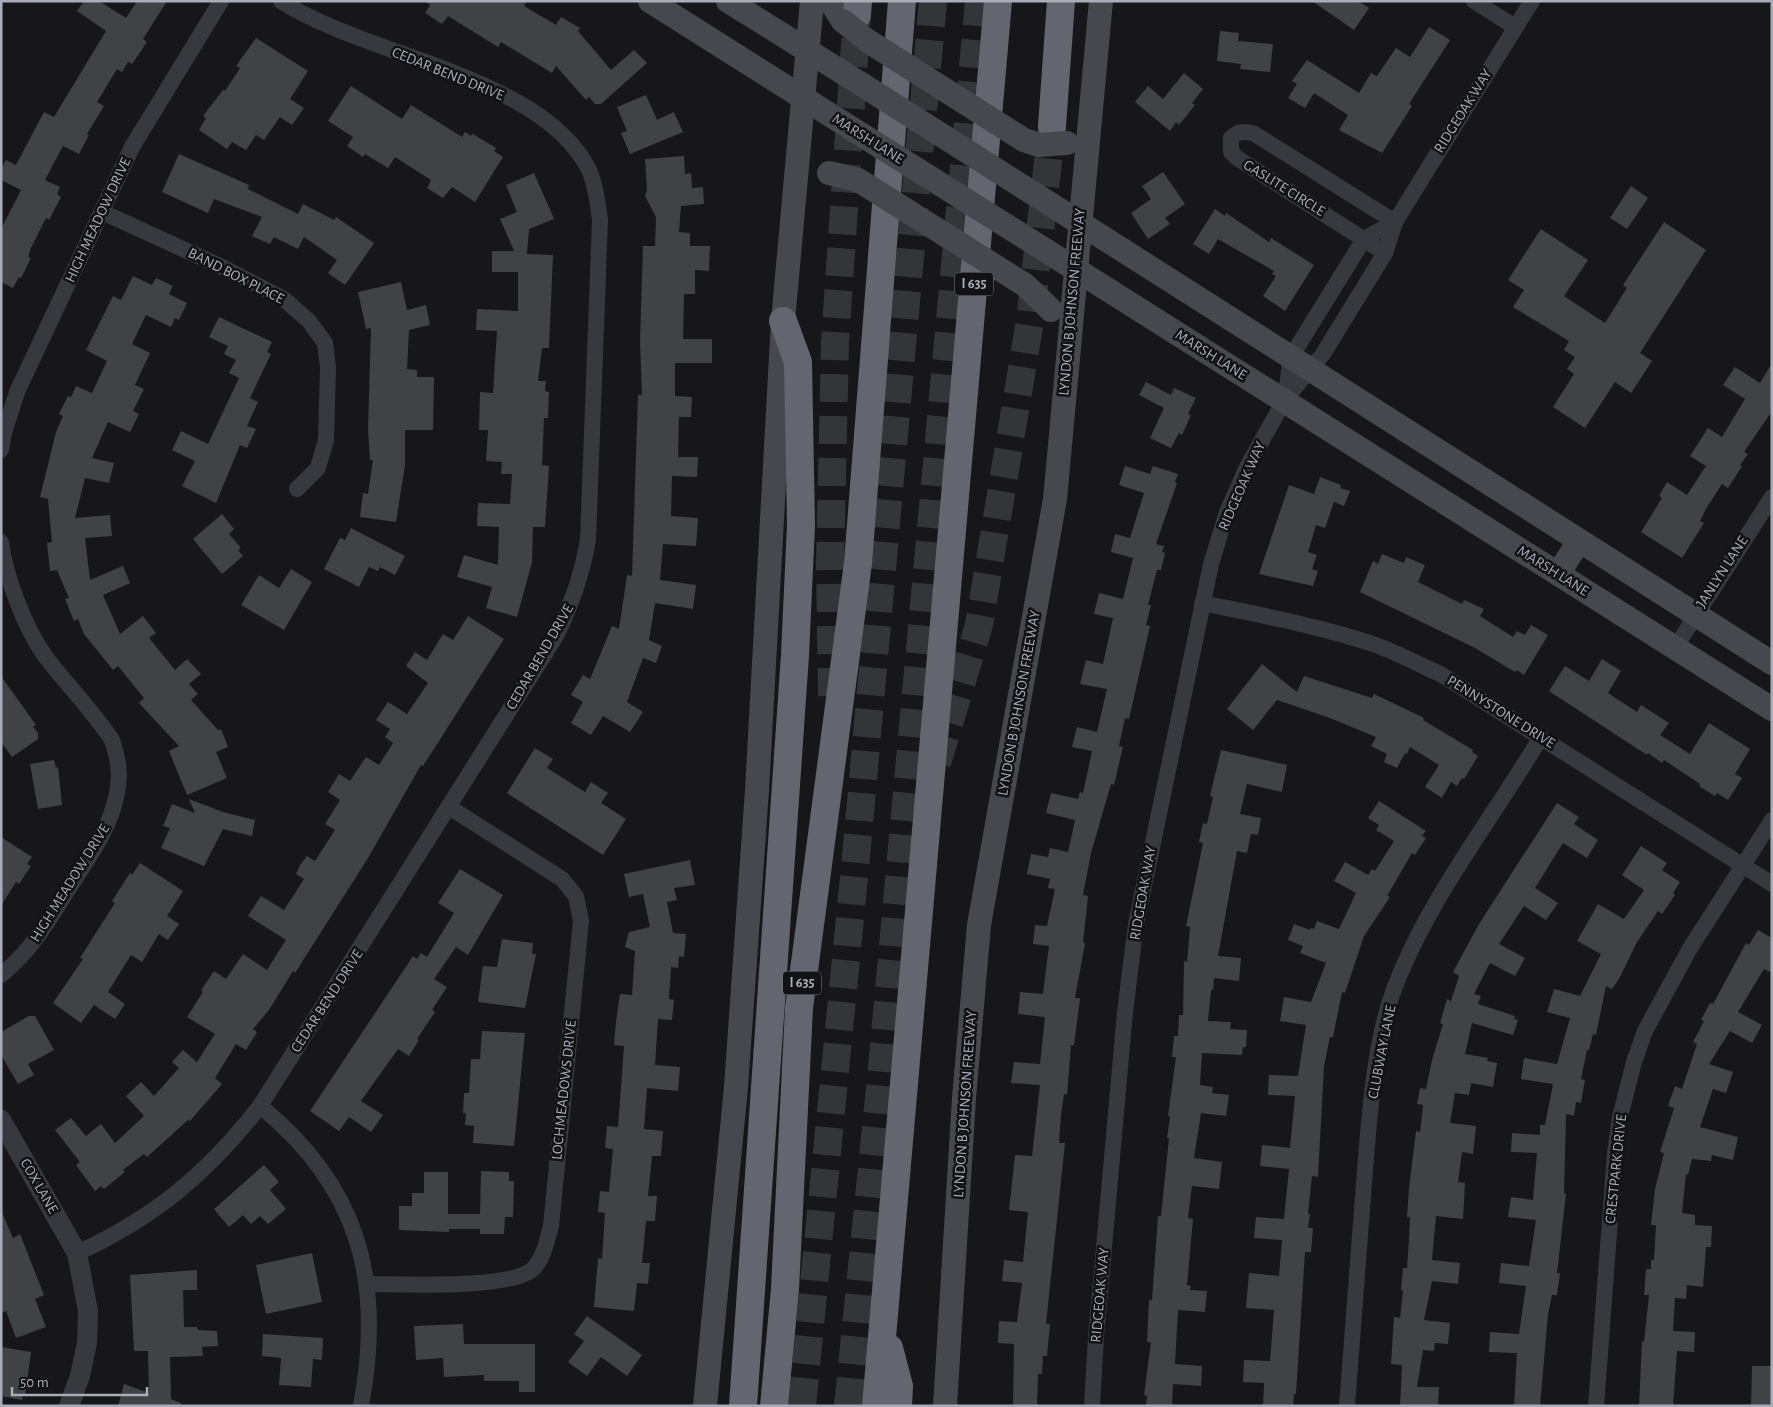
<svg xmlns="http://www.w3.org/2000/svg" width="1773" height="1407" font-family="'Alegreya Sans',sans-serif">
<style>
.building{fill:#414246}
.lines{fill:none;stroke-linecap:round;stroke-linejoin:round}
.motorway-tunnel{stroke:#343539;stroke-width:28;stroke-dasharray:28 14;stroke-linecap:butt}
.minor{stroke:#38393e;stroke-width:16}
.tertiary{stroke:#38393e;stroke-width:20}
.secondary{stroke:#46484e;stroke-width:24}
.motorway{stroke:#64666f;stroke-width:28}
.secondary-bridge{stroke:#46484e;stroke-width:24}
.labels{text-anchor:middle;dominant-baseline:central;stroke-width:5;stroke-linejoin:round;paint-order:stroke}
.shield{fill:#121214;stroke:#7c7e88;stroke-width:1}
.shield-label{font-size:14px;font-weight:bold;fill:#a9adb9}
.street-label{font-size:15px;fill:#a9adb9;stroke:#121214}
</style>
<rect width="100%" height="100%" fill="#171719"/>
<g class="building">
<polygon points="84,1 99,1 126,18 137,1 167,1 143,39 147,42 132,64 128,62 122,72 117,69 97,102 104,106 87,134 89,135 79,154 63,146 45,180 60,187 57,194 61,197 49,220 46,218 31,248 28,257 31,258 21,278 19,277 13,288 1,282 1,229 21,190 1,180 1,169 6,160 16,165 44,112 54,117 106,31 77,11"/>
<polygon points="425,1 527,1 524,6 556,25 561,17 580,28 578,31 611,70 634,50 647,63 601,104 595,104 589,97 586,100 556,66 552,73 501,42 498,47 448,16 442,24 425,13 430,5"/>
<polygon points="1312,1 1358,1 1369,8 1354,30"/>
<polygon points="1429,27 1450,40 1409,104 1412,106 1382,153 1339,130 1348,115 1314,93 1305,108 1288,98 1297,84 1292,81 1307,60 1359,93 1371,73 1377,76 1396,48 1410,57"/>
<polygon points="1220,31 1239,33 1238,41 1273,44 1270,72 1240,69 1241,64 1217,61"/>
<polygon points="256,38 308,71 290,99 304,108 292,125 280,117 264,140 256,135 246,150 232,142 227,149 199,130 206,118 203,116 223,90 225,91 240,68 236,66"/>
<polygon points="1184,73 1203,89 1192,103 1195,105 1179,125 1176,122 1170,131 1135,102 1148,86 1163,99"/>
<polygon points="351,86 402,119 411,105 462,137 465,132 471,136 473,134 496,148 494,151 503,157 475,202 452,187 443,198 427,188 431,180 395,157 388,168 365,154 363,157 347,146 353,137 328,121"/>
<polygon points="646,95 657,120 674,112 683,132 630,154 621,133 627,131 617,107"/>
<polygon points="179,154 249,185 248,189 298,214 303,204 334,220 336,217 374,243 345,285 328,273 337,260 304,237 298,249 274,237 270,244 252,236 262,217 214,199 208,213 162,192"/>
<polygon points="684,156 685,174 691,173 692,188 703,187 704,204 681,206 679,232 690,233 690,246 710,246 709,271 695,270 695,294 684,294 683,339 712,339 712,363 675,363 675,396 692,397 691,417 679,417 678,457 698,457 697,477 672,476 671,516 698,518 696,546 663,544 660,580 696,585 693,609 655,603 649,640 662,646 656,663 643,658 627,702 643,712 630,732 603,716 591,735 571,723 583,702 571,695 583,675 590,679 612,626 619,629 627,575 632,576 638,395 642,395 640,341 643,246 655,246 656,217 645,196 647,190 645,159"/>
<polygon points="1163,172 1185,204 1165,218 1170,224 1148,239 1131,213 1151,199 1142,186"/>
<polygon points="534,173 554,219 529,229 527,254 553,255 549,348 542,348 538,381 546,381 545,391 549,392 548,418 544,418 542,465 549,466 545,527 533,527 532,562 517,617 486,608 492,587 457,577 464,555 498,565 499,527 477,526 478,503 510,504 512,474 501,474 502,462 486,461 488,430 479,430 480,392 493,393 497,331 476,330 477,309 518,311 518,272 492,272 492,251 514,251 500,219 517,212 506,185"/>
<polygon points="1631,186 1648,198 1627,229 1610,218"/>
<polygon points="1215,209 1225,216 1226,213 1269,242 1271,238 1314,265 1285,311 1263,296 1276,276 1272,274 1274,271 1218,239 1209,254 1193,244"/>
<polygon points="1664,222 1706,250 1640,353 1652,361 1631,393 1615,382 1585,428 1553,407 1574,374 1567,369 1575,357 1564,350 1569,341 1513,307 1524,290 1508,280 1541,229 1588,260 1564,296 1605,323 1627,288 1623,285"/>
<polygon points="133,276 152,285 156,278 173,286 169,294 187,303 179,320 175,318 171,327 146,315 132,344 150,353 135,385 144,389 133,411 139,414 130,432 108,422 92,458 114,463 109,483 85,478 75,518 110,515 112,536 85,538 90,580 123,566 130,583 103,595 120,634 143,616 156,633 149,638 175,670 187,659 201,674 189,684 198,694 191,700 218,730 221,729 228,747 216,752 227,778 187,795 169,751 179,746 139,703 144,698 118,666 113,670 84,634 78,619 74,621 65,599 69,598 57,570 50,571 47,543 52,542 48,499 40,497 56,432 63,416 59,414 68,396 71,397 76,386 92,393 107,361 86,350 113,296 121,300"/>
<polygon points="401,282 407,310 426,305 430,325 409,330 407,369 417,370 417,377 434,377 433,430 405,430 405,465 396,522 360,517 363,493 368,494 373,460 370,460 368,430 371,328 366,329 358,292"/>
<polygon points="219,317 272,342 267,352 271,354 250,398 258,402 247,426 256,429 247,448 240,445 216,503 182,486 195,461 172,450 181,431 208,444 239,378 229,373 236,360 224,354 228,346 209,337"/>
<polygon points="1772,363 1772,411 1744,452 1748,454 1740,465 1742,466 1728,488 1722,484 1707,507 1700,521 1704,523 1682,558 1641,532 1662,498 1659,496 1667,482 1687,495 1706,466 1690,456 1708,428 1722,437 1745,399 1723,385 1735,367 1760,383"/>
<polygon points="1146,382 1171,395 1174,388 1196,398 1188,414 1191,415 1182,435 1179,433 1171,448 1150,438 1164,408 1139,395"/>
<polygon points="1125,466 1150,474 1153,466 1178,474 1175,482 1177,483 1156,544 1164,546 1162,552 1165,553 1161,570 1157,570 1148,605 1151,605 1146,625 1150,626 1129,719 1125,718 1119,746 1123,747 1114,785 1111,784 1091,853 1083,895 1088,896 1083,942 1085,943 1075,998 1080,998 1074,1045 1071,1045 1067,1095 1064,1094 1061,1115 1059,1143 1065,1143 1046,1324 1050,1324 1047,1356 1043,1356 1042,1374 1038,1374 1037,1406 1013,1406 1014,1344 998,1343 999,1321 1017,1322 1022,1283 1002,1281 1004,1260 1023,1262 1028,1212 1009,1210 1015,1155 1032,1156 1040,1085 1011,1083 1014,1062 1040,1064 1045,1017 1018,1014 1020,992 1043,994 1049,946 1033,944 1035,925 1047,926 1055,889 1048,888 1050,879 1027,874 1031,854 1048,857 1050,848 1068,852 1075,820 1046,813 1051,793 1078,799 1080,792 1083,793 1092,751 1072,747 1077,727 1097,732 1107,689 1080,684 1086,660 1103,664 1113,618 1094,614 1099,593 1123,599 1133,558 1111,552 1115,534 1130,538 1144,493 1119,485"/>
<polygon points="1320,477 1341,485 1340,488 1350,491 1344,506 1334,502 1325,528 1316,525 1308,552 1317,555 1312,569 1318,571 1313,586 1259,574 1289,485 1314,494"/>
<polygon points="222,514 234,529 229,534 241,548 238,550 243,556 222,574 193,539"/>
<polygon points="351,528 405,556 395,575 380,567 378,571 369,567 359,587 324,569 340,538 345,540"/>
<polygon points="1382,554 1404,563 1406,557 1425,565 1418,582 1462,604 1464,600 1484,609 1480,616 1513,637 1517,631 1525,635 1531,625 1548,635 1524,675 1517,670 1515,672 1475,648 1360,592 1373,561 1378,564"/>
<polygon points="291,569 312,582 284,630 241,605 259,575 279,588"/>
<polygon points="468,616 504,639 423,766 421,765 368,858 295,973 293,971 269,1010 253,1029 257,1032 246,1050 236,1044 215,1078 222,1084 190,1121 188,1120 147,1157 144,1154 123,1170 125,1172 104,1189 101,1186 95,1191 76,1165 80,1162 55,1130 71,1118 86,1136 101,1124 115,1143 144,1116 126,1096 141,1082 154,1096 179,1068 172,1062 183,1050 197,1062 215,1034 187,1017 203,992 201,990 214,971 226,979 243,954 267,970 286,940 248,916 261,896 284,910 304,879 296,874 300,865 307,856 315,861 335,830 325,824 340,800 328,792 339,774 350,781 366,757 379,765 393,743 385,737 390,729 376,720 388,702 407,714 428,683 406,666 415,652 427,660 443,634 453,640"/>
<polygon points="1602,659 1621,671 1608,693 1637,712 1641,705 1669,723 1660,735 1690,754 1709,723 1750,749 1735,774 1742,778 1728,800 1717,793 1715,796 1699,786 1700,784 1664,760 1662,763 1648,753 1647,755 1549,691 1565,666 1589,681"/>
<polygon points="1262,664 1297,692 1304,676 1372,698 1374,694 1424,718 1423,720 1473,750 1472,752 1478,756 1464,779 1462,778 1457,786 1451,782 1442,798 1425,787 1439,765 1410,747 1407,754 1405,753 1397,768 1384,762 1387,754 1371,746 1376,737 1330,718 1277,700 1253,730 1227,709"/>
<polygon points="1,676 36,725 33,727 38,733 38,739 12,757 1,742"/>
<polygon points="535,748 553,759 547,768 585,792 591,782 608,793 601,803 626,819 603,855 507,793"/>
<polygon points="1221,750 1287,765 1282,792 1247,784 1240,814 1261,818 1258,835 1251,834 1247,853 1237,851 1218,956 1241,958 1239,981 1214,978 1213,990 1211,990 1208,1021 1231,1022 1230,1029 1247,1030 1246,1047 1243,1047 1242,1055 1202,1053 1200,1085 1213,1087 1212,1093 1229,1095 1226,1116 1201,1113 1194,1158 1222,1162 1219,1189 1192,1186 1188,1218 1193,1219 1187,1285 1191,1286 1190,1290 1207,1291 1205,1312 1178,1310 1175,1364 1202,1366 1201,1386 1173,1384 1172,1406 1146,1406 1147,1396 1144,1395 1151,1342 1147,1342 1149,1300 1152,1300 1158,1216 1161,1216 1169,1138 1167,1138 1170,1117 1168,1116 1176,1057 1172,1057 1174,1036 1178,1036 1179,1015 1183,1015 1184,961 1187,962 1190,927 1186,926 1203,843 1199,842 1203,823 1207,824 1213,797 1210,796"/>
<polygon points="54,760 56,768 58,767 62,805 38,809 30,764"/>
<polygon points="189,799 223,812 255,820 252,836 223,829 204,866 161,848 170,828 163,826 172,804 195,813"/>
<polygon points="1379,801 1426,831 1422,836 1426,838 1415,855 1412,853 1387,896 1390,897 1364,936 1345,993 1342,992 1333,1037 1330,1037 1324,1066 1318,1177 1312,1176 1308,1214 1310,1214 1308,1228 1313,1228 1311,1252 1305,1252 1296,1394 1294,1394 1293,1406 1263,1406 1264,1383 1243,1382 1244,1360 1270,1361 1274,1310 1246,1308 1249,1273 1279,1276 1282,1240 1254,1238 1256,1217 1284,1219 1289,1169 1260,1166 1262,1145 1290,1148 1295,1096 1268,1095 1269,1075 1298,1076 1306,1025 1280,1021 1284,997 1311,1002 1326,963 1300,953 1303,946 1288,940 1294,924 1310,930 1311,928 1314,929 1317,921 1339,929 1356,893 1334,881 1345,862 1368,875 1372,869 1375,871 1394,841 1376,830 1379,825 1368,818"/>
<polygon points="1557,803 1579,817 1574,824 1598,840 1587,858 1563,843 1535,888 1558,903 1546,920 1524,906 1499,944 1525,958 1515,976 1490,963 1474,994 1481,996 1478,1004 1515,1016 1514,1019 1518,1020 1513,1035 1472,1023 1465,1054 1488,1058 1487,1061 1497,1063 1493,1087 1471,1083 1469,1095 1455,1093 1450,1123 1476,1126 1473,1154 1462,1152 1458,1182 1465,1183 1463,1219 1436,1216 1432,1260 1460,1263 1458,1284 1432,1281 1424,1320 1450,1323 1448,1344 1435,1343 1434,1351 1423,1350 1417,1387 1439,1387 1438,1406 1400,1406 1402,1365 1391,1364 1394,1317 1400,1318 1403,1290 1401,1290 1403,1268 1407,1268 1409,1240 1410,1217 1407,1217 1409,1188 1416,1131 1420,1132 1423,1105 1417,1104 1420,1088 1426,1089 1432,1060 1443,1024 1440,1023 1447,999 1451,1001 1459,976 1453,972 1479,924"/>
<polygon points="1,837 32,857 27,864 31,866 19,884 16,882 1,906"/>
<polygon points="1641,846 1667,863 1662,870 1680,882 1673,893 1675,895 1662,914 1658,911 1637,942 1619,979 1612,989 1606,986 1596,1035 1593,1034 1589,1050 1587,1050 1581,1079 1585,1080 1581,1103 1576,1102 1574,1116 1566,1114 1564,1193 1566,1194 1557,1273 1560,1273 1557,1295 1552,1295 1548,1314 1540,1406 1514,1406 1517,1353 1489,1352 1490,1332 1519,1334 1526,1286 1499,1283 1501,1263 1529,1266 1536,1220 1508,1217 1511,1197 1533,1200 1537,1153 1511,1152 1512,1133 1540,1135 1540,1125 1545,1125 1553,1084 1521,1079 1524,1058 1557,1064 1570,1018 1547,1012 1554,989 1580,996 1601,954 1577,941 1598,904 1624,919 1644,890 1622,875"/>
<polygon points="690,860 695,885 674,888 677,900 667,902 673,933 686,934 684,957 679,956 678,968 671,967 669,999 674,1000 672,1020 658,1019 655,1065 680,1067 678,1091 647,1088 644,1129 663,1131 661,1156 652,1156 648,1196 657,1196 655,1221 646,1221 642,1263 650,1263 648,1284 637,1283 634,1311 594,1307 598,1258 602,1259 605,1213 598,1212 600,1191 609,1192 613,1149 605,1148 607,1126 618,1127 624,1046 614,1045 616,1021 620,994 632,995 635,951 625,947 629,932 650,927 643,894 629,897 624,874"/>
<polygon points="140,863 183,891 167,916 179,924 168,940 159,934 142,962 131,955 108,992 125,1004 115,1019 94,1005 81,1023 53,1003 83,959 80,958 115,903 112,901 130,873 132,875"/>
<polygon points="460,869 503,895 468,955 456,947 434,979 447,987 432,1010 435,1012 417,1039 419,1040 409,1056 398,1049 361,1101 383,1115 371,1132 349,1117 339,1131 310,1111 413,956 417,959 421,953 427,957 454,913 438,903"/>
<polygon points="1758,930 1772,938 1772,973 1764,969 1738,1012 1762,1025 1752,1043 1730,1031 1709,1064 1733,1072 1726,1093 1713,1089 1700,1127 1738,1137 1733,1160 1712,1155 1711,1161 1692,1159 1688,1175 1686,1174 1682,1213 1695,1215 1695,1225 1712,1226 1711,1247 1706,1247 1703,1287 1687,1285 1686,1299 1675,1298 1673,1331 1695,1332 1694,1352 1677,1351 1673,1406 1639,1406 1642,1341 1644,1342 1649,1295 1644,1295 1646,1269 1651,1269 1651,1260 1654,1260 1656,1225 1651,1225 1655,1189 1664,1153 1660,1152 1674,1108 1668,1106 1675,1086 1682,1089 1697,1044 1693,1042 1704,1021 1701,1020 1710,1003 1713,1004 1746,943 1749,945"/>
<polygon points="502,939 533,943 532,954 536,954 525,1008 478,1002 483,966 497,967"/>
<polygon points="29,1016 35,1016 54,1050 28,1064 34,1075 18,1084 1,1055 1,1032"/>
<polygon points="482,1031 525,1033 514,1146 473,1143 474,1126 465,1125 466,1113 463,1113 464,1093 469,1093 471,1059 480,1059"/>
<polygon points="264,1165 279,1182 270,1190 286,1209 268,1224 260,1216 251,1224 243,1215 229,1227 214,1209"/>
<polygon points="481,1171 509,1172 509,1181 514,1181 513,1217 505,1217 504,1234 480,1234 480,1229 449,1229 449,1232 399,1230 399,1206 412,1206 412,1193 424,1193 424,1172 448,1172 448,1214 480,1214"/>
<polygon points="1,1210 13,1238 20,1234 44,1295 35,1299 46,1327 16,1338 6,1311 1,1313"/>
<polygon points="312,1253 322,1302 266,1314 256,1265"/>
<polygon points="197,1270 197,1290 183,1290 184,1327 197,1327 198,1330 217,1331 218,1346 202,1347 203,1356 170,1357 171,1399 181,1403 180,1406 118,1406 124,1384 149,1393 148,1351 134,1351 130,1275"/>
<polygon points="587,1316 642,1355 627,1376 601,1357 587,1376 568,1362 584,1341 574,1334"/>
<polygon points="463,1324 464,1344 535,1344 535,1392 519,1392 519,1381 484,1381 484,1375 444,1377 443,1358 416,1360 414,1326"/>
<polygon points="263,1334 323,1338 322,1360 313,1359 311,1387 279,1385 281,1358 262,1356"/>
<polygon points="1,1347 31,1352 25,1396 23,1396 22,1400 1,1396"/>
<polygon points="1752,1366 1772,1366 1772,1406 1751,1406"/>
</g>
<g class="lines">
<g class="motorway-tunnel">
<polyline points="832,696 830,564 835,342 857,15"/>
<polyline points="937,763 979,625 1030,321 1052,126"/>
<polyline points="802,1406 856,857 933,1"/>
<polyline points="848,1406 881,1078 979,1"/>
</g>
<g class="minor">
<polyline points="1474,1 1515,27"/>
<polyline points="102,212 220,266 284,299 309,321 325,343 328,367 326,440 318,468 297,489"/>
<path d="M1385,253L1237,158L1231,152V138C1239,131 1243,131 1253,133L1395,222"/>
<polyline points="1285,400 1291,357 1364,239 1395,222"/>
<polyline points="1,450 4,433 17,392 132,147 221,1"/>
<path d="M1,542C5,576 25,628 45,656C67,685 92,710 112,740C118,758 121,774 117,793C110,830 87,860 67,891C48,922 30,952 1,975"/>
<path d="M1202,603C1260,615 1320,626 1376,645C1398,653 1420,665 1442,675L1772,884"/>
<polyline points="1675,648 1772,497"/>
<path d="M260,1106C360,1187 384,1282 361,1406"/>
<path d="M77,1253C154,1218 208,1173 260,1106L556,636C572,604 582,575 588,540L600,220C598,204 596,187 590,172C545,76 367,57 281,1"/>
<path d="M368,1284C401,1284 513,1290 534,1268C544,1257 547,1240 551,1226L581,921L576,896L562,879L449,807"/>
<polyline points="1092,1406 1096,1337 1125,1012 1136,924 1211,564 1227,512 1247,467 1284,401 1323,354 1385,253 1395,222 1532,1"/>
<path d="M1347,1406C1353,1331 1359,1257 1364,1183C1369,1123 1373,1048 1393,992C1427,900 1491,821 1541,737"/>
<polyline points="1596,1406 1615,1153 1620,1117 1634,1062 1645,1031 1689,950 1772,820"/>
</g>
<polyline class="tertiary" points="1,1120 77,1253 88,1311 87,1343 80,1376 69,1406"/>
<g class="secondary">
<polyline points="650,1 854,130"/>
<polyline points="728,1 861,84"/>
<polyline points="830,1 843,21"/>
<polyline points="1050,204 1772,663"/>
<polyline points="1045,250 1772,709"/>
<polyline points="1558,574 1579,541"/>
<polyline points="705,1406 736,1087 757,790 783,321 812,1"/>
<polyline points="945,1406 964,1098 979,925 1055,499 1101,1"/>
</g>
<g class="motorway">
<polyline points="857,15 858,1"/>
<polyline points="1052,126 1061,1"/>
<polyline points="889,1348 899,1386 898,1406"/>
<polyline points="743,1406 795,655 801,525 798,362 783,321"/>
<polyline points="774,1406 785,1289 799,1008 858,563 902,1"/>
<polyline points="876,1406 998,1"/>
</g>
<g class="secondary-bridge">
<polyline points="843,21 868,41 1024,140 1039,145 1067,143"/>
<polyline points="861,84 1050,204"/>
<polyline points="854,130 1045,250"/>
<polyline points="829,173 858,180 1025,285 1051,310"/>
</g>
</g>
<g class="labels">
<g class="shield">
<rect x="955" y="272.5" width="38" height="23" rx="4"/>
<rect x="783" y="971.5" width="38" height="23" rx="4"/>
</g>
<g class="shield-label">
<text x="974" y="284">I 635</text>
<text x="802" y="983">I 635</text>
</g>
<g class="street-label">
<text transform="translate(448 74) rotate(22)">CEDAR BEND DRIVE</text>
<text transform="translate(1463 111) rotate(-58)">RIDGEOAK WAY</text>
<text transform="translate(868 139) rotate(32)">MARSH LANE</text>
<text transform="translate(1284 188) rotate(32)">GASLITE CIRCLE</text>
<text transform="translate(98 220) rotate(-65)">HIGH MEADOW DRIVE</text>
<text transform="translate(236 276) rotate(27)">BAND BOX PLACE</text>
<text transform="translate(1072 302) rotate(-85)">LYNDON B JOHNSON FREEWAY</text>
<text transform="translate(1211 355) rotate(32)">MARSH LANE</text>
<text transform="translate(1242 486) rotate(-66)">RIDGEOAK WAY</text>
<text transform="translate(1553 571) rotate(32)">MARSH LANE</text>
<text transform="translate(1722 572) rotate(-57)">JANLYN LANE</text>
<text transform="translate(540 657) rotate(-60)">CEDAR BEND DRIVE</text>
<text transform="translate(1019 703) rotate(-80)">LYNDON B JOHNSON FREEWAY</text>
<text transform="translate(1501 712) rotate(32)">PENNYSTONE DRIVE</text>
<text transform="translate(70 883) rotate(-58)">HIGH MEADOW DRIVE</text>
<text transform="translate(1143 893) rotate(-80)">RIDGEOAK WAY</text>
<text transform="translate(327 1001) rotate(-57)">CEDAR BEND DRIVE</text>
<text transform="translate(1382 1052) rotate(-79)">CLUBWAY LANE</text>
<text transform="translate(564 1090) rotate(-84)">LOCHMEADOWS DRIVE</text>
<text transform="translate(965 1104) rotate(-86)">LYNDON B JOHNSON FREEWAY</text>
<text transform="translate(1616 1169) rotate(-84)">CRESTPARK DRIVE</text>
<text transform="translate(39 1186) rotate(60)">COX LANE</text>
<text transform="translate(1100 1295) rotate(-85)">RIDGEOAK WAY</text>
</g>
</g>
<rect width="1773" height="1407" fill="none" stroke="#a9adb9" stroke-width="5"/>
<path d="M12 1387v8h135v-8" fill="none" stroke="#a9adb9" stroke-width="2.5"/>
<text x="20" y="1387" font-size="15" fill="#a9adb9" stroke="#121214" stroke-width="4" paint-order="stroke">50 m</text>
</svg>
